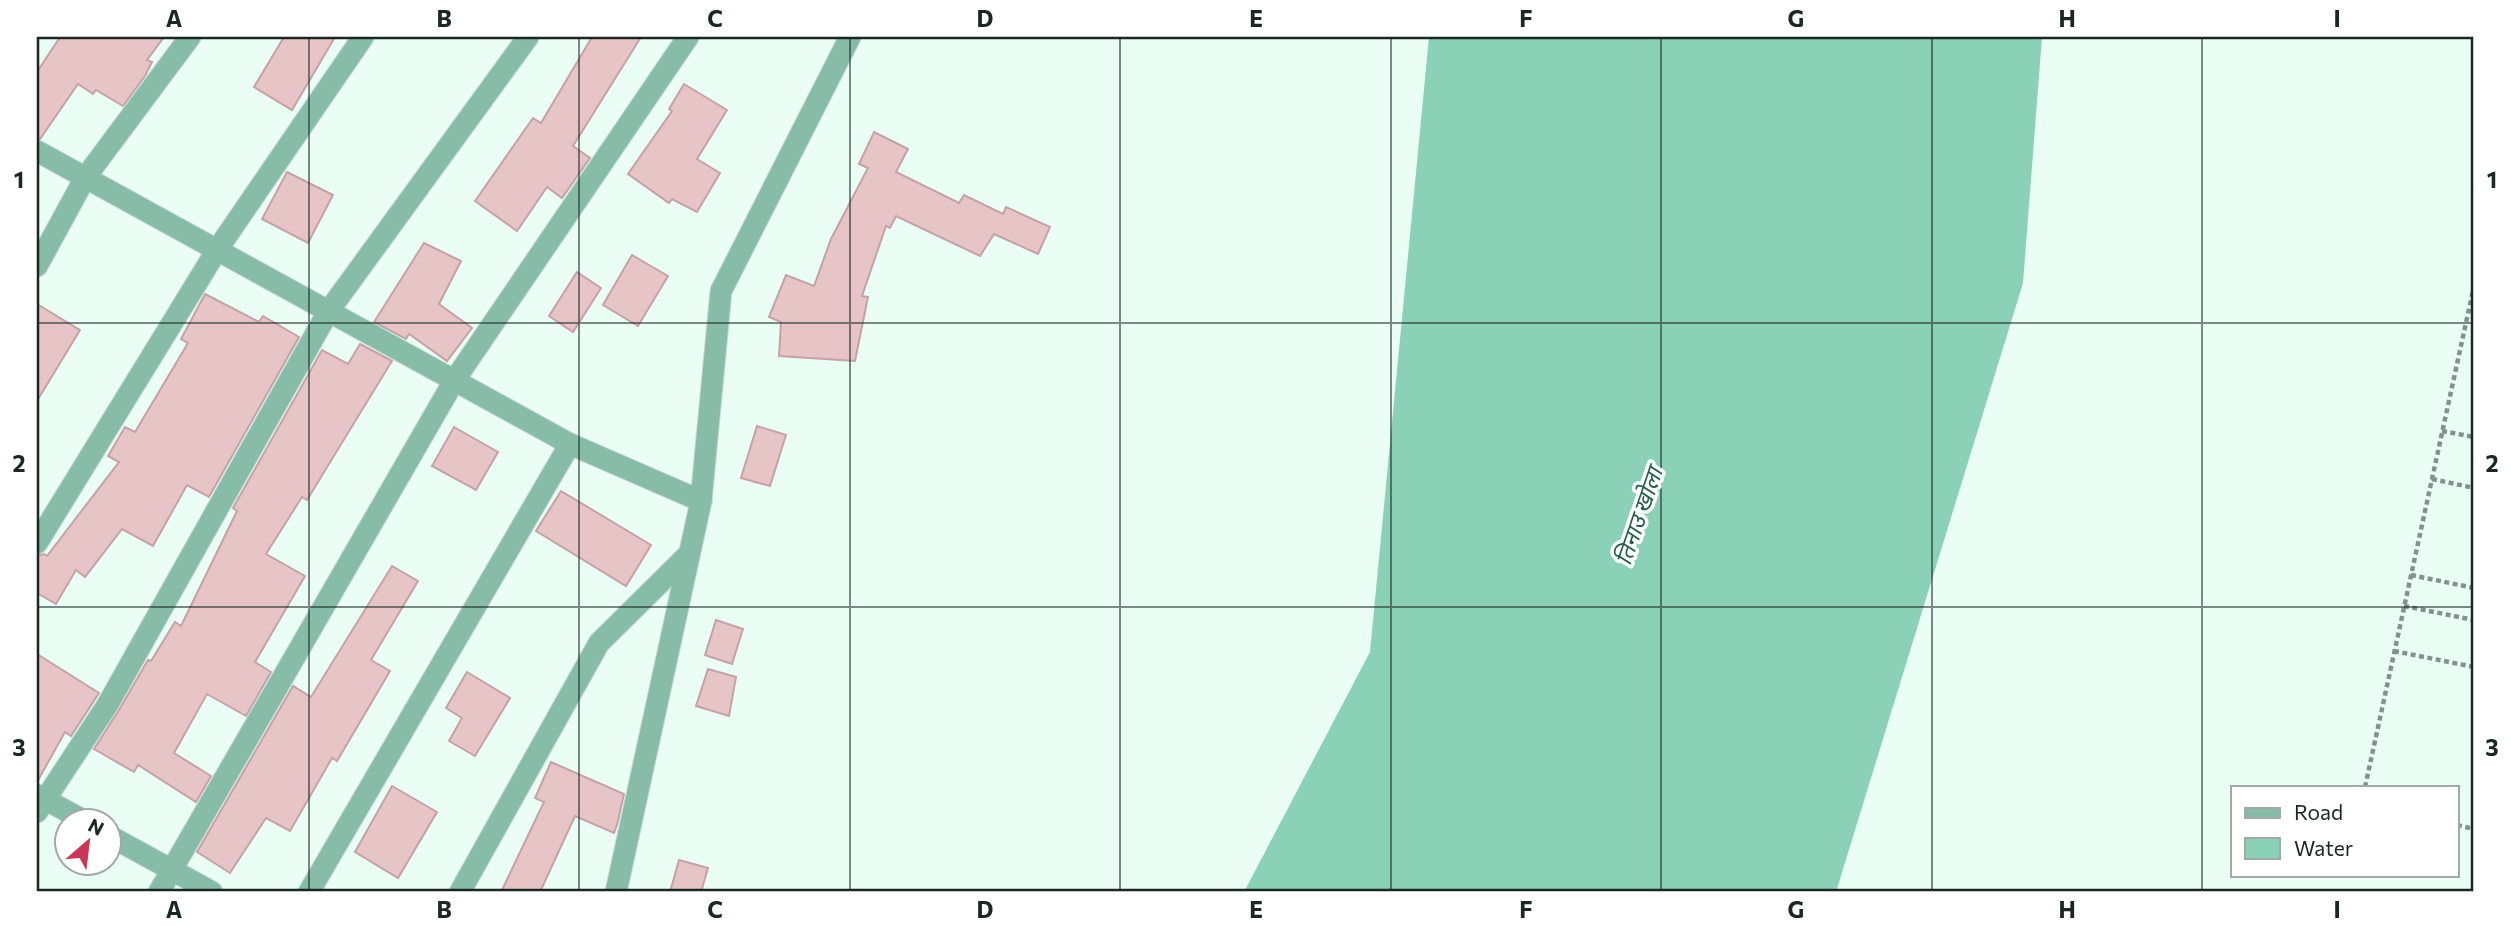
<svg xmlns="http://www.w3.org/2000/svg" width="2511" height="929" font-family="Commissioner,'Noto Sans Devanagari',sans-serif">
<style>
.water{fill:#8ad1b7}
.building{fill:#e7c4c6;stroke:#c4a2a5;stroke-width:2}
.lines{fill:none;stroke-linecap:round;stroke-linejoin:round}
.minor-casing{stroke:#c5d7d0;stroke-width:23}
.path{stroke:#81918b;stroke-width:4.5;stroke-dasharray:5 3.5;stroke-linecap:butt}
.minor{stroke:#86bca8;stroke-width:21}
.grid{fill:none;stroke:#1a2722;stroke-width:2;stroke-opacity:0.55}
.labels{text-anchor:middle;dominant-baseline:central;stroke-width:7;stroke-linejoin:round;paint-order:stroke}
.water-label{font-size:23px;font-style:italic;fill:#245c4a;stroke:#fff}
.neatline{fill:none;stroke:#1a2722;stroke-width:2.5}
.grid-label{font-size:23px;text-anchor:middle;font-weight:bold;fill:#1a2722}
</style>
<rect width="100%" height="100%" fill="#eafef6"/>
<polygon class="water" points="1429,37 2042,37 2023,283 1836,892 1244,892 1370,652"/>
<g class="building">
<polygon points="60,37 164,37 147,60 152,62 145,76 123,106 96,90 93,94 78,84 40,139 37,138 37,72"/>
<polygon points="284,37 335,37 292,110 254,87"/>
<polygon points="592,37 641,37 573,146 590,158 562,198 547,187 517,231 475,201 533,118 541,123"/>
<polygon points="684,84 727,110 697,159 720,173 697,212 672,199 669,203 628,174 672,111 669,109"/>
<polygon points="874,132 908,149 896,172 959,203 964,195 1003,214 1006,207 1050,227 1038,254 994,234 980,256 896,216 890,228 886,226 862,296 868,297 855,361 779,356 781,322 769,317 786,275 814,286 831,239 868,168 859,164"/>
<polygon points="287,172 333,195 308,243 262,219"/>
<polygon points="424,243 461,261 439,304 472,328 447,361 409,334 406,339 374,322"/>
<polygon points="632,255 668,276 638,326 603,305"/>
<polygon points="577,272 601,288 573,332 549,316"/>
<polygon points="205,294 259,322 263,316 299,337 209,497 187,485 153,546 122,529 85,577 76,570 56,604 37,593 37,556 44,554 47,556 119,462 108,456 125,427 135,432 188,343 181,339"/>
<polygon points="37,304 80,330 37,401"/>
<polygon points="360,344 392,361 307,500 302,497 266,554 305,576 255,662 271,672 246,716 207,694 174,753 211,776 196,802 138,765 134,772 94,749 119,710 148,660 151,661 175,622 181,626 237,511 233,508 322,350 348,364"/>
<polygon points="757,426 786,435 770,486 741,478"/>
<polygon points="454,427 498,452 476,490 432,466"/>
<polygon points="561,491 651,545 626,586 536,531"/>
<polygon points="392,566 418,581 371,660 390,671 337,761 332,758 290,831 266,818 230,873 197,852 293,686 311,697"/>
<polygon points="716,620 743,629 732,664 705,655"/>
<polygon points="37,654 99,693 71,736 65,732 37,782"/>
<polygon points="708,669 736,677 729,716 696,706"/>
<polygon points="467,672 510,698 475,756 449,741 462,718 446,708"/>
<polygon points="551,762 624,794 617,825 614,833 575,816 540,892 501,892 544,802 535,798"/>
<polygon points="392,786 437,812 398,878 355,852"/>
<polygon points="679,860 708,868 701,892 670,892"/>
</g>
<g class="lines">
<g class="minor-casing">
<g id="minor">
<polyline points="37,151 570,444 701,501"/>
<polyline points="37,266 85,178 190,37"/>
<polyline points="37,543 217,250 363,37"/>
<polyline points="37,795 83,820"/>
<polyline points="37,812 108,704 328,312 528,37"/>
<polyline points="108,835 212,892"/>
<polyline points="159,892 454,381 688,37"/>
<polyline points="309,892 570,444"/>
<polyline points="460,892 599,643 689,554"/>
<polyline points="616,892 701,501 721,291 850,37"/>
</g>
</g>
<g class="path">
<polyline points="2442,431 2474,437"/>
<polyline points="2432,479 2474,488"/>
<polyline points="2411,575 2474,588"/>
<polyline points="2404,606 2474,620"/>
<polyline points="2394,651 2474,667"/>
<polyline points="2365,787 2474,286"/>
<polyline points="2457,825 2474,829"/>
</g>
<use href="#minor" class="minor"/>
</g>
<path class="grid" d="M309,37V892M579,37V892M850,37V892M1120,37V892M1391,37V892M1661,37V892M1932,37V892M2202,37V892M37,323H2474M37,607H2474"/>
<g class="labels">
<g class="water-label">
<text transform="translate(1638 516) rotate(-71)">तिनाउ खोला</text>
</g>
</g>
<rect width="2511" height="929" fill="none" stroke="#ffffff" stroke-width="77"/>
<rect x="2231" y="786" width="228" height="91" fill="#ffffff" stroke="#a3a9a7" stroke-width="2"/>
<rect x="2245" y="808" width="35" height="10" fill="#86bca8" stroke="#a3a9a7" stroke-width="2"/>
<text x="2294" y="820" font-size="21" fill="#1a2722">Road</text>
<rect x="2245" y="838" width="35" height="21" fill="#8ad1b7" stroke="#a3a9a7" stroke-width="2"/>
<text x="2294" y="856" font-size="21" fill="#1a2722">Water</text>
<g transform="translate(88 842) rotate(28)"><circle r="33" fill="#ffffff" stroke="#a3a9a7" stroke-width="2"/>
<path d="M0-5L12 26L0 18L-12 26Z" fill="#c83856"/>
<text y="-10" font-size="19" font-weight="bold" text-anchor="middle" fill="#1a2722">N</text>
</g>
<rect x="38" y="38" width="2434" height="852" class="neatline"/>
<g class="grid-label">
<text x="174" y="27">A</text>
<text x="444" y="27">B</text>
<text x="715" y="27">C</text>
<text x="985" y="27">D</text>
<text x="1256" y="27">E</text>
<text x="1526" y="27">F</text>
<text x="1796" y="27">G</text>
<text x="2067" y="27">H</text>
<text x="2337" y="27">I</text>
<text x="19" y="188">1</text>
<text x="2492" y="188">1</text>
<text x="19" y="472">2</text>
<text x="2492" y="472">2</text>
<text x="19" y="756">3</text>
<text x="2492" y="756">3</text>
<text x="174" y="918">A</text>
<text x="444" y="918">B</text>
<text x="715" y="918">C</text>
<text x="985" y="918">D</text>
<text x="1256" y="918">E</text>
<text x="1526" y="918">F</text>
<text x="1796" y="918">G</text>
<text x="2067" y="918">H</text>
<text x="2337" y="918">I</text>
</g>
</svg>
